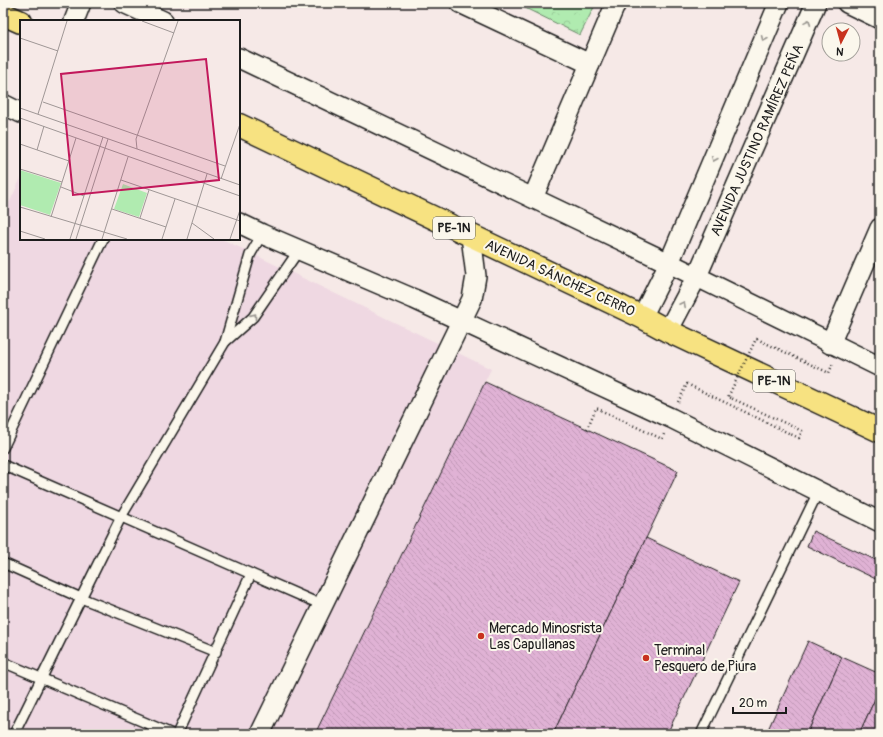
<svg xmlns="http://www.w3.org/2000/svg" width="883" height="737" font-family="Pangolin,sans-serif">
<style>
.built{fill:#efd8e2}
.forest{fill:url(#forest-crowns);stroke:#668466}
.building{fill:url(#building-back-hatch);stroke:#1c1c1c}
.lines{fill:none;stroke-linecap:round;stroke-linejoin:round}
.service-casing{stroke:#1c1c1c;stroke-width:12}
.minor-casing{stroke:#1c1c1c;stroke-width:22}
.trunk-casing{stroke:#1c1c1c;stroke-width:25}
.path{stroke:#1c1c1c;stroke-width:2.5;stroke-dasharray:1 3;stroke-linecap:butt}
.service{stroke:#fbf7ec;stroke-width:9}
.minor{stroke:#fbf7ec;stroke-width:19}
.trunk{stroke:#f7e281;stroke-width:22}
.path-bridge{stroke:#1c1c1c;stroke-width:2.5;stroke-dasharray:1 3;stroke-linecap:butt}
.oneway{stroke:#97948e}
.poi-dot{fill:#c8321e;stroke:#fbf7ec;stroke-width:1.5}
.labels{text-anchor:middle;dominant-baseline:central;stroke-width:4;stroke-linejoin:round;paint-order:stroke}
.shield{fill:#fbf7ec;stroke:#5f5e5a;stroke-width:1}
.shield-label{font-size:13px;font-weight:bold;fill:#1c1c1c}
.street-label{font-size:14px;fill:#1c1c1c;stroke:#fbf7ec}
.poi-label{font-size:14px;fill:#1c1c1c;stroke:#fbf7ec;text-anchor:start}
.inset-road{fill:none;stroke:#9f9796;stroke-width:1}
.view{fill:#c2185b;fill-opacity:0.15;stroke:#c2185b;stroke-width:2}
.inset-edge{fill:none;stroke:#1c1c1c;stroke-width:2}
</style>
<defs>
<pattern id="forest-crowns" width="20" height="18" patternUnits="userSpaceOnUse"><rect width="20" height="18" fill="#b0ebb0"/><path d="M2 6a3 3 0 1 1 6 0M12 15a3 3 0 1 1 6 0" fill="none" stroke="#97c997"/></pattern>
<pattern id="building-back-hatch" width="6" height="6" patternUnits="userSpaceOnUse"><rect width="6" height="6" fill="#e0b2d5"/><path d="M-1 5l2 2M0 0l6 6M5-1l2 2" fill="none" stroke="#c098b6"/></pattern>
</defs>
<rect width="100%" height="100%" fill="#f6e9e7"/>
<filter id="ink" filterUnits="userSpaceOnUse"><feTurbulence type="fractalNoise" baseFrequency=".025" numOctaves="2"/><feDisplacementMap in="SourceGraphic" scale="8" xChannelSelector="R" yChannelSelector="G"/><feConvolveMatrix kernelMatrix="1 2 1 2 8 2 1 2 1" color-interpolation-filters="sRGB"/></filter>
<g filter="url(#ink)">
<polygon class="built" points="21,178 21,239 222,239 491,369 315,734 3,734 3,216"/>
<polygon class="forest" points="515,3 596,3 580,35"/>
<g class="building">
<polygon points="485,382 678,471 553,734 315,734"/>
<polygon points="813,531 880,562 880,581 807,546"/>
<polygon points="646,538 739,582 667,734 553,734"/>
<polygon points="808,641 842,657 807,734 766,734"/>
<polygon points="842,657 880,674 880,688 859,734 807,734"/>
<polygon points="880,688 880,734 859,734"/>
</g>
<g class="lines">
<g class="service-casing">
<g id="service">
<polyline points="225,342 253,317 299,250"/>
<polyline points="3,448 103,239"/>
<polyline points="3,465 322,605"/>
<polyline points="3,563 81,598 216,652"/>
<polyline points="3,662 172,734"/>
<polyline points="14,734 121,517 225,342 250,255 262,234"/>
<polyline points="177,734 251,574"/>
<polyline points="701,734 818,492"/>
</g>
</g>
<g class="minor-casing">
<g id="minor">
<polyline points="124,3 163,21"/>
<polyline points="460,3 590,64"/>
<polyline points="847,3 880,19"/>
<polyline points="74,21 81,3"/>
<polyline points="239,58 669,263 880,367"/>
<polyline points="3,104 21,113"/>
<polyline points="533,198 616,3"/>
<polyline points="239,223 262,234 414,299 671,418 880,522"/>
<polyline points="642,317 669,263 779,3"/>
<polyline points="668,331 697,276 816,3"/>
<polyline points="830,344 880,228"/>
<polyline points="260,734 472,299 476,276 471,236"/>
</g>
</g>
<g class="trunk-casing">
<g id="trunk">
<polyline points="3,14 21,22"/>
<polyline points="239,125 642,317 668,331 880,431"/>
</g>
</g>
<g class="path">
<polyline points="757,339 829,373 833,363"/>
<polyline points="678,402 687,384 799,438 802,431 731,398"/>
<polyline points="587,429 596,408 662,439 664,434"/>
</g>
<use href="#service" class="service"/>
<use href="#minor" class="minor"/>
<use href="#trunk" class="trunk"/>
<polyline class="path-bridge" points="731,398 728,397 756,339 757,339"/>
</g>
<defs><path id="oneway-chevron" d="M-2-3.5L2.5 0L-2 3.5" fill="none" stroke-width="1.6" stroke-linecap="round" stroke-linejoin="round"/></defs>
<g class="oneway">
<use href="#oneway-chevron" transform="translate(808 22) rotate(-66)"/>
<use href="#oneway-chevron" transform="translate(764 39) rotate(113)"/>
<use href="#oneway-chevron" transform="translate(714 159) rotate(113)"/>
<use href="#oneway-chevron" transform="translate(683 304) rotate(-63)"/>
<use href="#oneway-chevron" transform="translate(254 316) rotate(-51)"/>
</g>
</g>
<g class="poi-dot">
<circle cx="481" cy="636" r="4"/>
<circle cx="646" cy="658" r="4"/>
</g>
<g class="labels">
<g class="shield">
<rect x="433" y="217" width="42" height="22" rx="3"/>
<rect x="753" y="370" width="42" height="22" rx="3"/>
</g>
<g class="shield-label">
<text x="454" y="228">PE-1N</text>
<text x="774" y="381">PE-1N</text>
</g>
<g class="street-label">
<text transform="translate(757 140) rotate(-66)">AVENIDA JUSTINO RAMÍREZ PEÑA</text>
<text transform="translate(560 278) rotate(25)">AVENIDA SÁNCHEZ CERRO</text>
</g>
<g class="poi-label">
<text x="489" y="628">Mercado Minosrista<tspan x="489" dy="16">Las Capullanas</tspan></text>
<text x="654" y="650">Terminal<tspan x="654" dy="16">Pesquero de Piura</tspan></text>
</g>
</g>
<g transform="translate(20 20)">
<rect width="220" height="220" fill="#f6e9e7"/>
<path d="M0,150L41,163L30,195L0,185ZM103,164L127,173L119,197L94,189Z" fill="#b0ebb0"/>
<path class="inset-road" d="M122,1L154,13M0,18L38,31M23,82L205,146M0,88L220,165M18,94L47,1M0,98L220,176M0,124L49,141M117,129L116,119L158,1M17,130L24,106M0,149L42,162M201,159L220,104M101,160L220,201M41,167L64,176M0,187L107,219M92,189L146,207M31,197L56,118M120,198L129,170M172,203L194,219M0,211L25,219M50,219L83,117M56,219L88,119M82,219L108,137M142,219L155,179M167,219L187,154M210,219L220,190"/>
<path class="view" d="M186,39L199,160L53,175L41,54Z"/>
<rect width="220" height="220" class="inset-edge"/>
</g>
<rect width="883" height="737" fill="none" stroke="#fbf7ec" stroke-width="16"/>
<rect x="8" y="8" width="867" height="721" fill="none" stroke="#1c1c1c" stroke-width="1.5" filter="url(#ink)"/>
<g transform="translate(841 42) rotate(186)"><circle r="19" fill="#fbf7ec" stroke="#a29f99"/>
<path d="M0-3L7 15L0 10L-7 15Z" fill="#c8321e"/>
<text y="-6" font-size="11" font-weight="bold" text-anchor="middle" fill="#1c1c1c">N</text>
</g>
<path d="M733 707v6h53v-6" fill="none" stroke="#1c1c1c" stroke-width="2"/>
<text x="739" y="707" font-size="12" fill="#1c1c1c" stroke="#fbf7ec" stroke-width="3" paint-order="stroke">20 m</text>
</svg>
